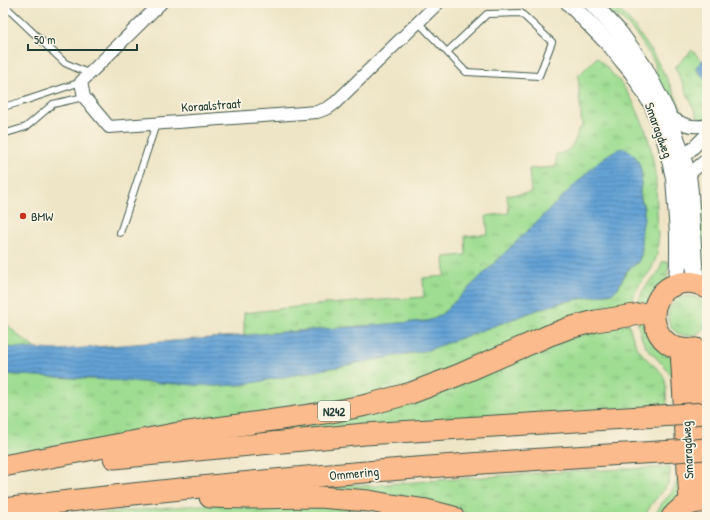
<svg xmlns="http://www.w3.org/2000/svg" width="710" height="520" font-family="'Patrick Hand',sans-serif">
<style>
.grass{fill:url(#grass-tufts);stroke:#5e8d63}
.water{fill:url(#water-rules);stroke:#427084}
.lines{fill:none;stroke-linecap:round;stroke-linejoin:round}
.service-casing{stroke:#3e564a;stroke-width:8}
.minor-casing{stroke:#3e564a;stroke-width:14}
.tertiary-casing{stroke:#3e564a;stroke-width:18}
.trunk-casing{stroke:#3e564a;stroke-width:23}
.service{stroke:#fff;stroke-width:6}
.minor{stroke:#fff;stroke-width:12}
.tertiary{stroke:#fff;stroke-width:16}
.trunk{stroke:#fbbb8c;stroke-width:21}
.trunk-bridge-casing{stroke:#3e564a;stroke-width:23;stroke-linecap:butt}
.trunk-bridge{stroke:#fbbb8c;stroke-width:21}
.poi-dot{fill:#c8321e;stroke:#fcf5e5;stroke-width:1.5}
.labels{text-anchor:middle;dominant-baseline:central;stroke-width:3.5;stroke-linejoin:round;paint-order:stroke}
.shield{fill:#fcf5e5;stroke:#617469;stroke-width:1}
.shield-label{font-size:12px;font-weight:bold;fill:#1f3d34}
.street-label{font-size:13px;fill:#1f3d34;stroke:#fcf5e5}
.poi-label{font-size:13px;fill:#1f3d34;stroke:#fcf5e5;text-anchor:start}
</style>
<defs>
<pattern id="grass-tufts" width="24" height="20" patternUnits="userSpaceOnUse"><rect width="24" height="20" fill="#9edd92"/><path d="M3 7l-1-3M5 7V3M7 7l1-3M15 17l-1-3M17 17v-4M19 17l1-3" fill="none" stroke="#80b478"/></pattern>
<pattern id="water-rules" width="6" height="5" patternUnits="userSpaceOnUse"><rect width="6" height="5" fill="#64a2d5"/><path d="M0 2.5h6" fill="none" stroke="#5285ae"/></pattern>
</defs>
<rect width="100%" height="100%" fill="#fcf5e5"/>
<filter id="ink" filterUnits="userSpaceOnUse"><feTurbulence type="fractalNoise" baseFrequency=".025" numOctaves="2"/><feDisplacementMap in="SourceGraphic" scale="8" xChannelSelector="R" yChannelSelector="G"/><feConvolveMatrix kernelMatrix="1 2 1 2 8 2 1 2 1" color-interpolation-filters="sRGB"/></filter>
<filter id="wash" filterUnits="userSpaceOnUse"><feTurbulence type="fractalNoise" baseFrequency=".012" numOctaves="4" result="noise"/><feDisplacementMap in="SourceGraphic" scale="16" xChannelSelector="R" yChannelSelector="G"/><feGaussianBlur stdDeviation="0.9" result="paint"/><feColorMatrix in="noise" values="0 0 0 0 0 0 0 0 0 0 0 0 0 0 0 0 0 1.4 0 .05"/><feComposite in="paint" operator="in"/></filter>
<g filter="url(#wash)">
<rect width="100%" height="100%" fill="#eee5c6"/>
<g class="grass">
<path d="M601,3H612C623,13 633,24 641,36C660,62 674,91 686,121L670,109L657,78L655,63L638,37L623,20L610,14Z"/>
<polygon points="692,50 702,61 695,68 707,81 707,119 699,120 675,67"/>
<path d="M597,57L621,83L634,103L646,131L651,149L656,179L658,242L657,255L651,270L639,285L634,296L630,307L407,391L3,457V374L215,386L240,385L428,350L543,308L563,302L612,293L618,288L628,270L638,263L640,257L642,250L641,235L644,215V207L640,194L642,175L638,161L436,318L427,321L244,335V313L314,305L424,297L423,278L445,276L444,257L466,255L465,236L488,234L486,216L509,213L507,195L531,193L529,169L556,167V154C569,154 577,141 578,129H582L578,76Z"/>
<polygon points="699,198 705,200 707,233 707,278 700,267 700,221"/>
<polygon points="662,262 669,262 667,278 650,302 636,307 642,292 648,283 655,277 660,269"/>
<circle cx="688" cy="316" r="20"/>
<polygon points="3,320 18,335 36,349 3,347"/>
<polygon points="637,321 647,321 666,353 670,356 673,360 674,399 671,375 664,366 647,348 642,339"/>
<path d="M629,323C632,340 637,351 651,363C655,367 661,371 664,377C667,384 666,400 667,408L177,443L322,418L532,348Z"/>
<polygon points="678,465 685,489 664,517 654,517 662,503 672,492 675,485 677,478"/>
<polygon points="670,467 670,474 668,484 651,505 647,512 645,517 480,517 451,508 302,486 337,484 375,486 386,484 539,473"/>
<path d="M278,501L417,517H74C141,508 210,504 278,501Z"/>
</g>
<g class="water">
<polygon points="707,56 707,81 695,68"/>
<path d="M623,148C636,152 641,164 642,177C642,183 639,189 640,195C641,201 644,206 644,213C645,220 642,227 641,234C641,241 643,248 641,255C638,266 633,264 627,271C621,278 621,288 612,293L563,302L543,308L428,350L240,385L215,386L3,374V347L58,350L427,321L436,318L443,313L598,162C606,156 613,150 623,148Z"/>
</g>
</g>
<g filter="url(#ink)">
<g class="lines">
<g class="service-casing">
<g id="service">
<polyline points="4,5 65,63 90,74"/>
<polyline points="418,22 466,72 539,76 552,42 521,13 487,14 447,52"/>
<polyline points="3,107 21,102 81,82"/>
<polyline points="3,134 26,127 53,104 84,97"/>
<polyline points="120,233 156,124"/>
</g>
</g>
<g class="minor-casing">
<g id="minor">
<polyline points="161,3 81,82 84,97 109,127 317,112 328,108 335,103 438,3"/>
<path d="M669,116C682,124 691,129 707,125"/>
<polyline points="679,163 683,158 707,134"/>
<polyline points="681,173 688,175 707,159"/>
</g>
</g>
<g class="tertiary-casing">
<g id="tertiary">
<polyline points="569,3 612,47 623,61 633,73 653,106 666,143 674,178 678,234 678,265 677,277 675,285"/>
<polyline points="592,3 619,32 633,51 645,69 669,116 688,175 690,192 694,265 697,283"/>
</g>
</g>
<g class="trunk-casing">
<g id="trunk">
<path d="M695,349C649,356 638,292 681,283C690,281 699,283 707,288"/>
<polyline points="697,349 707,502"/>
<polyline points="681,350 690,503"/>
<polyline points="114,458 365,434 658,416"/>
<polyline points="3,466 174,434 331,412 367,405 411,393 456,376 550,335 569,328 596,321 654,312"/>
<polyline points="210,497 248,498 319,497 369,501 391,505 426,510 453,517"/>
<path d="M3,509C221,482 440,464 659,452"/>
<path d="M672,517C680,507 690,501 704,502"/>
</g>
</g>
<use href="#service" class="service"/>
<use href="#minor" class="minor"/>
<use href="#tertiary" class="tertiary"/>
<use href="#trunk" class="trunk"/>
<g class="trunk-bridge-casing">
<g id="trunk-bridge">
<polyline points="658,416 707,413"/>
<polyline points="659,452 707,449"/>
</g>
</g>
<use href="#trunk-bridge" class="trunk-bridge"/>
</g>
</g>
<circle class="poi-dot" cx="23" cy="216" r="4"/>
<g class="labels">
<rect class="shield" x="318" y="401" width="32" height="20" rx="3"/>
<g class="shield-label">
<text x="334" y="411">N242</text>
</g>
<g class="street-label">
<text transform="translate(211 105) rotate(-4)">Koraalstraat</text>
<text transform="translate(659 130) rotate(70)">Smaragdweg</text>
<text transform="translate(687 450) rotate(-93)">Smaragdweg</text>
<text transform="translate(354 473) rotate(-5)">Ommering</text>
</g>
<g class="poi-label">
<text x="31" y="216">BMW</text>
</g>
</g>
<rect width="710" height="520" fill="none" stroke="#fcf5e5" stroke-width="16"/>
<path d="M28 44v6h109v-6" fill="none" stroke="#1f3d34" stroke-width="2"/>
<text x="34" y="44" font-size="12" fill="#1f3d34" stroke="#fcf5e5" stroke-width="3" paint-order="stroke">50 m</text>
</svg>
